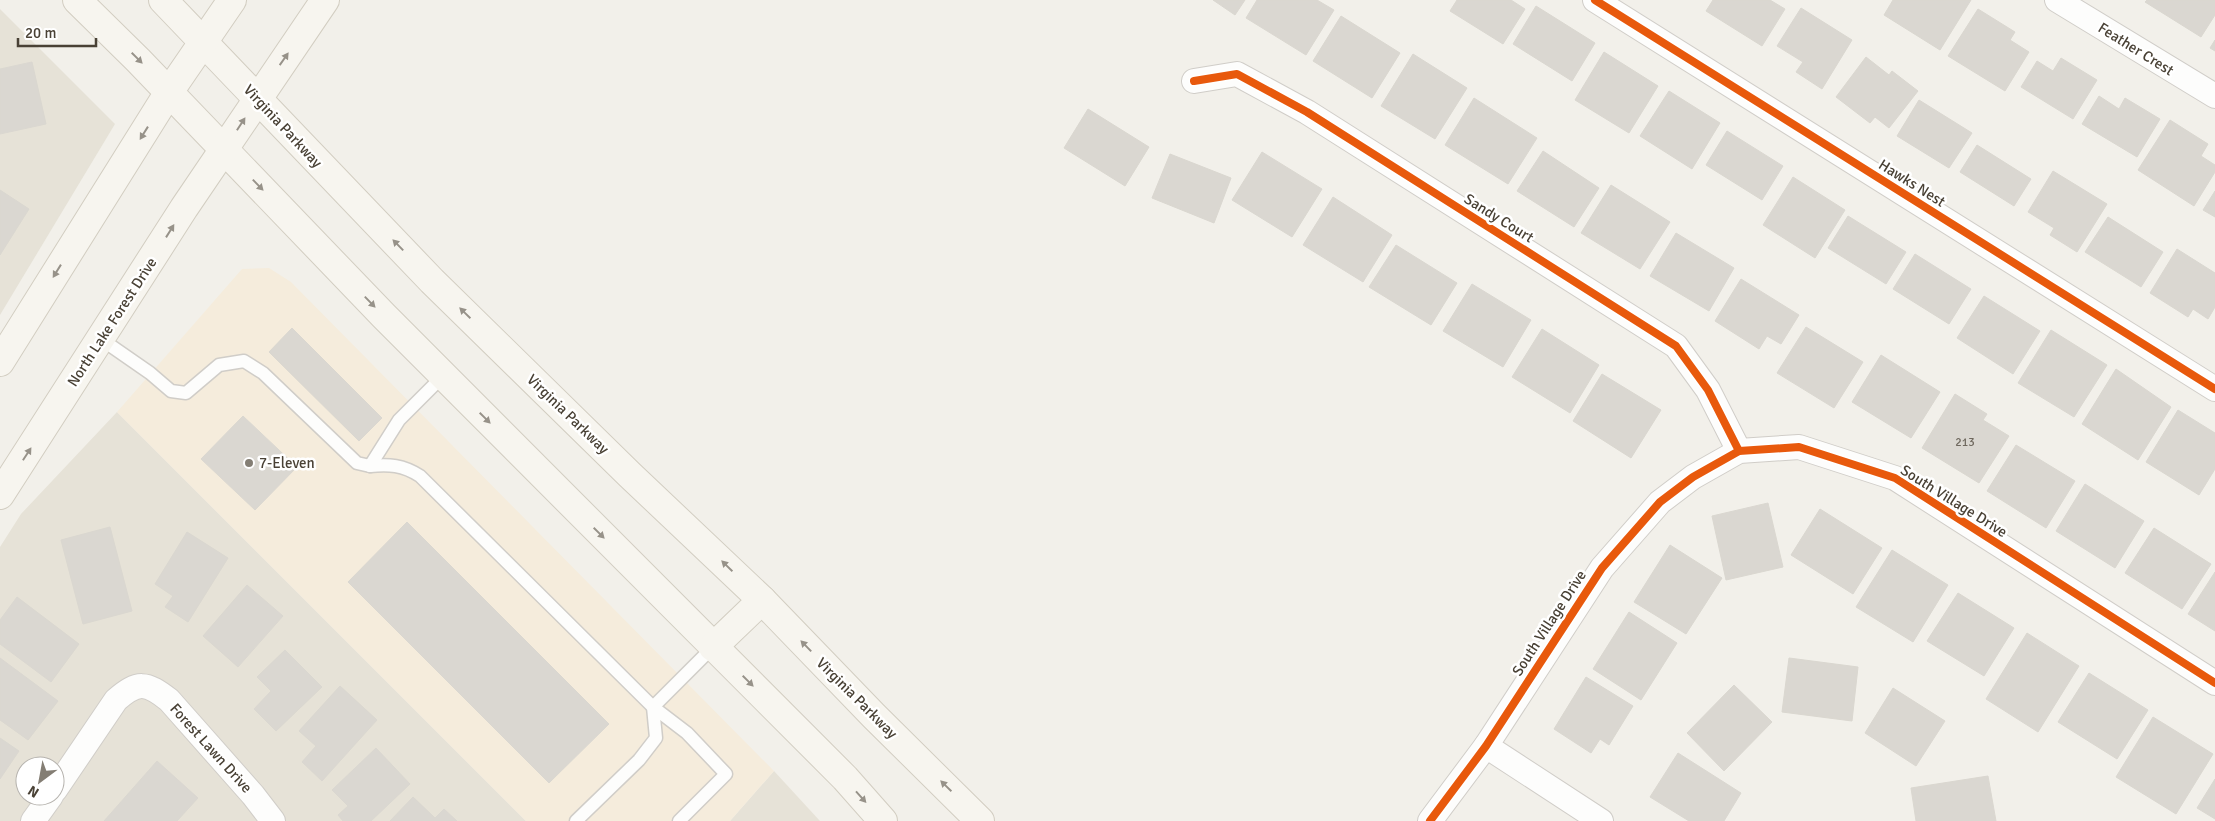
<svg xmlns="http://www.w3.org/2000/svg" width="2215" height="821" font-family="Signika,sans-serif">
<style>
.residential{fill:#e6e2d7;fill-rule:evenodd}
.commercial{fill:#f5ecdc}
.building{fill:#dad7d1;stroke:#dad7d0}
.lines{fill:none;stroke-linecap:round;stroke-linejoin:round}
.lane-casing{stroke:#d0cdc8;stroke-width:15}
.street-casing{stroke:#d0cdc8;stroke-width:26}
.secondary-casing{stroke:#d2cdc1;stroke-width:30}
.lane{stroke:#fdfdfc;stroke-width:12}
.street{stroke:#fdfdfc;stroke-width:24}
.secondary{stroke:#f7f5ef;stroke-width:28}
.cycleway-casing{stroke:#fff;stroke-width:11}
.cycleway{stroke:#e8590c;stroke-width:8}
.oneway{fill:#979289}
.poi-dot{fill:#847e74;stroke:#fff;stroke-width:2}
.labels{text-anchor:middle;dominant-baseline:central;stroke-width:5;stroke-linejoin:round;paint-order:stroke}
.number-label{font-size:12px;fill:#6f685e}
.street-label{font-size:15px;fill:#494135;stroke:#fff}
.poi-label{font-size:15px;fill:#494135;stroke:#fff;text-anchor:start}
</style>
<rect width="100%" height="100%" fill="#f2f0ea"/>
<g class="residential">
<polygon points="0,9 115,124 0,315"/>
<path d="M117,412L526,821H0V547L21,514ZM25,766H55V796H25Z"/>
<polygon points="774,771 820,821 730,821"/>
</g>
<polygon class="commercial" points="269,268 291,282 774,771 730,821 526,821 117,412 242,269"/>
<g class="building">
<polygon points="1213,0 1245,0 1235,15"/>
<polygon points="1257,0 1317,0 1334,10 1306,55 1246,18"/>
<polygon points="1457,0 1511,0 1525,9 1503,44 1450,11"/>
<polygon points="1713,0 1770,0 1785,9 1762,46 1706,11"/>
<polygon points="1893,0 1971,0 1940,50 1884,15"/>
<polygon points="2147,0 2215,0 2215,15 2201,37 2145,2"/>
<polygon points="1536,6 1595,43 1572,81 1513,44"/>
<polygon points="1801,8 1852,40 1822,89 1796,72 1803,62 1777,46"/>
<polygon points="1978,9 2015,32 2010,40 2029,52 2005,91 1948,56"/>
<polygon points="1341,16 1400,53 1372,98 1313,61"/>
<polygon points="2215,40 2215,51 2210,48"/>
<polygon points="1604,52 1658,86 1629,133 1575,100"/>
<polygon points="1413,54 1467,88 1435,139 1381,106"/>
<polygon points="1866,57 1889,75 1892,71 1918,91 1889,128 1875,117 1870,123 1836,97"/>
<polygon points="2061,58 2097,80 2073,119 2021,87 2037,61 2053,71"/>
<polygon points="32,62 46,124 0,134 0,69"/>
<polygon points="1669,91 1720,123 1692,169 1640,136"/>
<polygon points="2099,96 2119,109 2125,98 2160,119 2137,157 2082,124"/>
<polygon points="1474,98 1537,138 1508,184 1445,145"/>
<polygon points="1919,100 1972,133 1949,168 1897,136"/>
<polygon points="1088,109 1149,147 1125,186 1064,148"/>
<polygon points="2170,120 2208,144 2201,156 2215,165 2215,172 2194,206 2138,170"/>
<polygon points="1727,131 1783,166 1762,200 1706,165"/>
<polygon points="1977,145 2031,179 2014,206 1960,172"/>
<polygon points="1543,151 1599,188 1574,227 1517,191"/>
<polygon points="1262,152 1322,189 1292,237 1232,200"/>
<polygon points="1170,154 1231,178 1214,223 1152,198"/>
<polygon points="2053,171 2107,204 2077,252 2050,235 2054,228 2028,212"/>
<polygon points="1793,177 1845,210 1815,258 1763,225"/>
<polygon points="1611,185 1670,222 1640,269 1581,233"/>
<polygon points="0,190 29,209 0,255"/>
<polygon points="2215,191 2215,217 2203,210"/>
<polygon points="1333,197 1392,235 1363,282 1303,245"/>
<polygon points="1848,216 1906,252 1886,284 1828,248"/>
<polygon points="2108,217 2163,252 2141,287 2085,252"/>
<polygon points="1676,233 1734,268 1709,311 1650,276"/>
<polygon points="1396,245 1457,283 1431,325 1369,287"/>
<polygon points="2177,249 2215,273 2215,307 2208,319 2193,309 2188,317 2150,293"/>
<polygon points="1915,254 1971,289 1949,324 1893,289"/>
<polygon points="1741,279 1799,315 1781,344 1767,336 1759,349 1715,321"/>
<polygon points="1472,284 1531,320 1503,367 1443,331"/>
<polygon points="1984,296 2040,331 2013,374 1957,338"/>
<polygon points="1806,327 1863,362 1834,408 1777,373"/>
<polygon points="292,328 382,418 359,441 269,352"/>
<polygon points="1542,329 1599,365 1570,413 1512,377"/>
<polygon points="2051,330 2107,365 2074,417 2018,383"/>
<polygon points="1881,355 1940,392 1911,438 1852,402"/>
<polygon points="2116,369 2171,407 2138,460 2082,424"/>
<polygon points="1602,374 1661,410 1631,458 1573,421"/>
<polygon points="1955,394 1987,414 1983,420 2009,436 1979,483 1922,448"/>
<polygon points="2178,410 2215,433 2215,469 2199,495 2146,462"/>
<polygon points="243,416 297,467 255,510 201,459"/>
<polygon points="2016,445 2075,481 2046,528 1987,491"/>
<polygon points="2085,484 2144,521 2115,568 2056,531"/>
<polygon points="1768,503 1783,567 1726,580 1712,516"/>
<polygon points="1820,509 1882,548 1853,594 1791,555"/>
<polygon points="407,522 609,724 549,783 348,582"/>
<polygon points="110,527 132,611 83,624 61,540"/>
<polygon points="2154,528 2211,564 2182,609 2125,573"/>
<polygon points="187,532 228,558 188,622 165,607 173,596 155,584"/>
<polygon points="1670,545 1722,578 1686,634 1634,602"/>
<polygon points="1892,550 1948,585 1913,642 1856,607"/>
<polygon points="2215,572 2215,631 2188,614"/>
<polygon points="247,585 283,616 238,667 203,636"/>
<polygon points="1958,593 2014,628 1984,676 1927,641"/>
<polygon points="17,597 79,644 51,682 0,644 0,620"/>
<polygon points="1629,612 1677,643 1641,700 1593,669"/>
<polygon points="2027,633 2079,666 2038,732 1986,699"/>
<polygon points="285,650 322,687 276,731 254,709 271,691 257,677"/>
<polygon points="0,658 58,701 28,740 0,720"/>
<polygon points="1789,658 1858,667 1852,721 1782,712"/>
<polygon points="2089,673 2148,710 2117,759 2058,722"/>
<polygon points="1586,677 1633,706 1609,745 1600,739 1591,753 1554,729"/>
<polygon points="1734,685 1772,722 1724,771 1687,733"/>
<polygon points="340,686 377,720 322,781 302,762 316,746 299,731"/>
<polygon points="1893,688 1945,721 1916,766 1865,733"/>
<polygon points="2153,717 2213,754 2176,814 2116,777"/>
<polygon points="0,738 19,751 0,779"/>
<polygon points="376,748 410,784 371,821 343,821 338,815 348,806 332,790"/>
<polygon points="1678,753 1741,793 1724,821 1689,821 1650,797"/>
<polygon points="157,761 198,798 177,821 104,821"/>
<polygon points="1988,776 1996,821 1916,821 1911,788"/>
<polygon points="2215,779 2215,819 2197,808"/>
<polygon points="413,797 435,818 444,809 457,821 390,821"/>
</g>
<g class="lines">
<g class="lane-casing">
<g id="lane">
<polyline points="101,339 150,373 171,391 186,393 219,365 244,361 263,373 357,463 370,466 399,420 443,376"/>
<path d="M370,466C389,464 403,465 420,476L653,707L687,733L726,774L679,821"/>
<polyline points="653,707 713,647"/>
<polyline points="576,821 639,760 656,738 653,707"/>
</g>
</g>
<g class="street-casing">
<g id="street">
<polyline points="1595,0 2215,389"/>
<polyline points="2057,0 2215,96"/>
<polyline points="1194,81 1237,74 1307,112 1676,346 1708,390 1739,451"/>
<polyline points="1486,746 1601,821"/>
<path d="M55,790L116,700C138,681 146,682 169,700L253,795L273,821"/>
<polyline points="33,821 51,796"/>
<polyline points="1430,821 1486,746 1602,568 1660,502 1693,477 1739,451 1799,447 1895,478 2215,683"/>
</g>
</g>
<g class="secondary-casing">
<g id="secondary">
<polyline points="77,0 138,60 384,316 845,778 883,821"/>
<polyline points="163,0 432,281 630,475 762,600 874,716 980,821"/>
<polyline points="0,362 169,92 232,0"/>
<polyline points="0,495 184,208 325,0"/>
<polyline points="713,647 762,600"/>
</g>
</g>
<use href="#lane" class="lane"/>
<use href="#street" class="street"/>
<use href="#secondary" class="secondary"/>
<g class="cycleway-casing">
<g id="cycleway">
<polyline points="1595,0 2215,389"/>
<polyline points="1194,81 1237,74 1307,112 1676,346 1708,390 1739,451"/>
<polyline points="1430,821 1486,746 1602,568 1660,502 1693,477 1739,451 1799,447 1895,478 2215,683"/>
</g>
</g>
<use href="#cycleway" class="cycleway"/>
</g>
<defs><path id="oneway-solid" d="M-6-.8H1V-3.2L6.5 0L1 3.2V.8H-6Z" transform="scale(1.25)"/></defs>
<g class="oneway">
<use href="#oneway-solid" transform="translate(137 58) rotate(45)"/>
<use href="#oneway-solid" transform="translate(284 59) rotate(-55)"/>
<use href="#oneway-solid" transform="translate(241 124) rotate(-57)"/>
<use href="#oneway-solid" transform="translate(144 133) rotate(122)"/>
<use href="#oneway-solid" transform="translate(258 185) rotate(46)"/>
<use href="#oneway-solid" transform="translate(170 231) rotate(-58)"/>
<use href="#oneway-solid" transform="translate(398 245) rotate(-134)"/>
<use href="#oneway-solid" transform="translate(57 271) rotate(122)"/>
<use href="#oneway-solid" transform="translate(370 302) rotate(46)"/>
<use href="#oneway-solid" transform="translate(465 313) rotate(-136)"/>
<use href="#oneway-solid" transform="translate(485 418) rotate(45)"/>
<use href="#oneway-solid" transform="translate(27 454) rotate(-57)"/>
<use href="#oneway-solid" transform="translate(599 533) rotate(45)"/>
<use href="#oneway-solid" transform="translate(727 566) rotate(-136)"/>
<use href="#oneway-solid" transform="translate(806 646) rotate(-134)"/>
<use href="#oneway-solid" transform="translate(748 681) rotate(45)"/>
<use href="#oneway-solid" transform="translate(946 786) rotate(-136)"/>
<use href="#oneway-solid" transform="translate(861 797) rotate(48)"/>
</g>
<circle class="poi-dot" cx="249" cy="463" r="5"/>
<g class="labels">
<g class="number-label">
<text x="1965" y="442">213</text>
</g>
<g class="street-label">
<text transform="translate(2136 49) rotate(32)">Feather Crest</text>
<text transform="translate(283 126) rotate(47)">Virginia Parkway</text>
<text transform="translate(1912 183) rotate(32)">Hawks Nest</text>
<text transform="translate(1499 218) rotate(32)">Sandy Court</text>
<text transform="translate(112 322) rotate(-57)">North Lake Forest Drive</text>
<text transform="translate(568 414) rotate(44)">Virginia Parkway</text>
<text transform="translate(1954 501) rotate(32)">South Village Drive</text>
<text transform="translate(1549 623) rotate(-57)">South Village Drive</text>
<text transform="translate(857 698) rotate(45)">Virginia Parkway</text>
<text transform="translate(211 748) rotate(48)">Forest Lawn Drive</text>
</g>
<g class="poi-label">
<text x="259" y="463">7-Eleven</text>
</g>
</g>
<g transform="translate(40 781) rotate(212)"><circle r="24" fill="#ffffff" stroke="#b6b3ae"/>
<path d="M0-4L9 19L0 12L-9 19Z" fill="#847e74"/>
<text y="-8" font-size="14" font-weight="bold" text-anchor="middle" fill="#494135">N</text>
</g>
<path d="M18 38v8h78v-8" fill="none" stroke="#494135" stroke-width="2.5"/>
<text x="25" y="38" font-size="15" fill="#494135" stroke="#ffffff" stroke-width="4" paint-order="stroke">20 m</text>
</svg>
